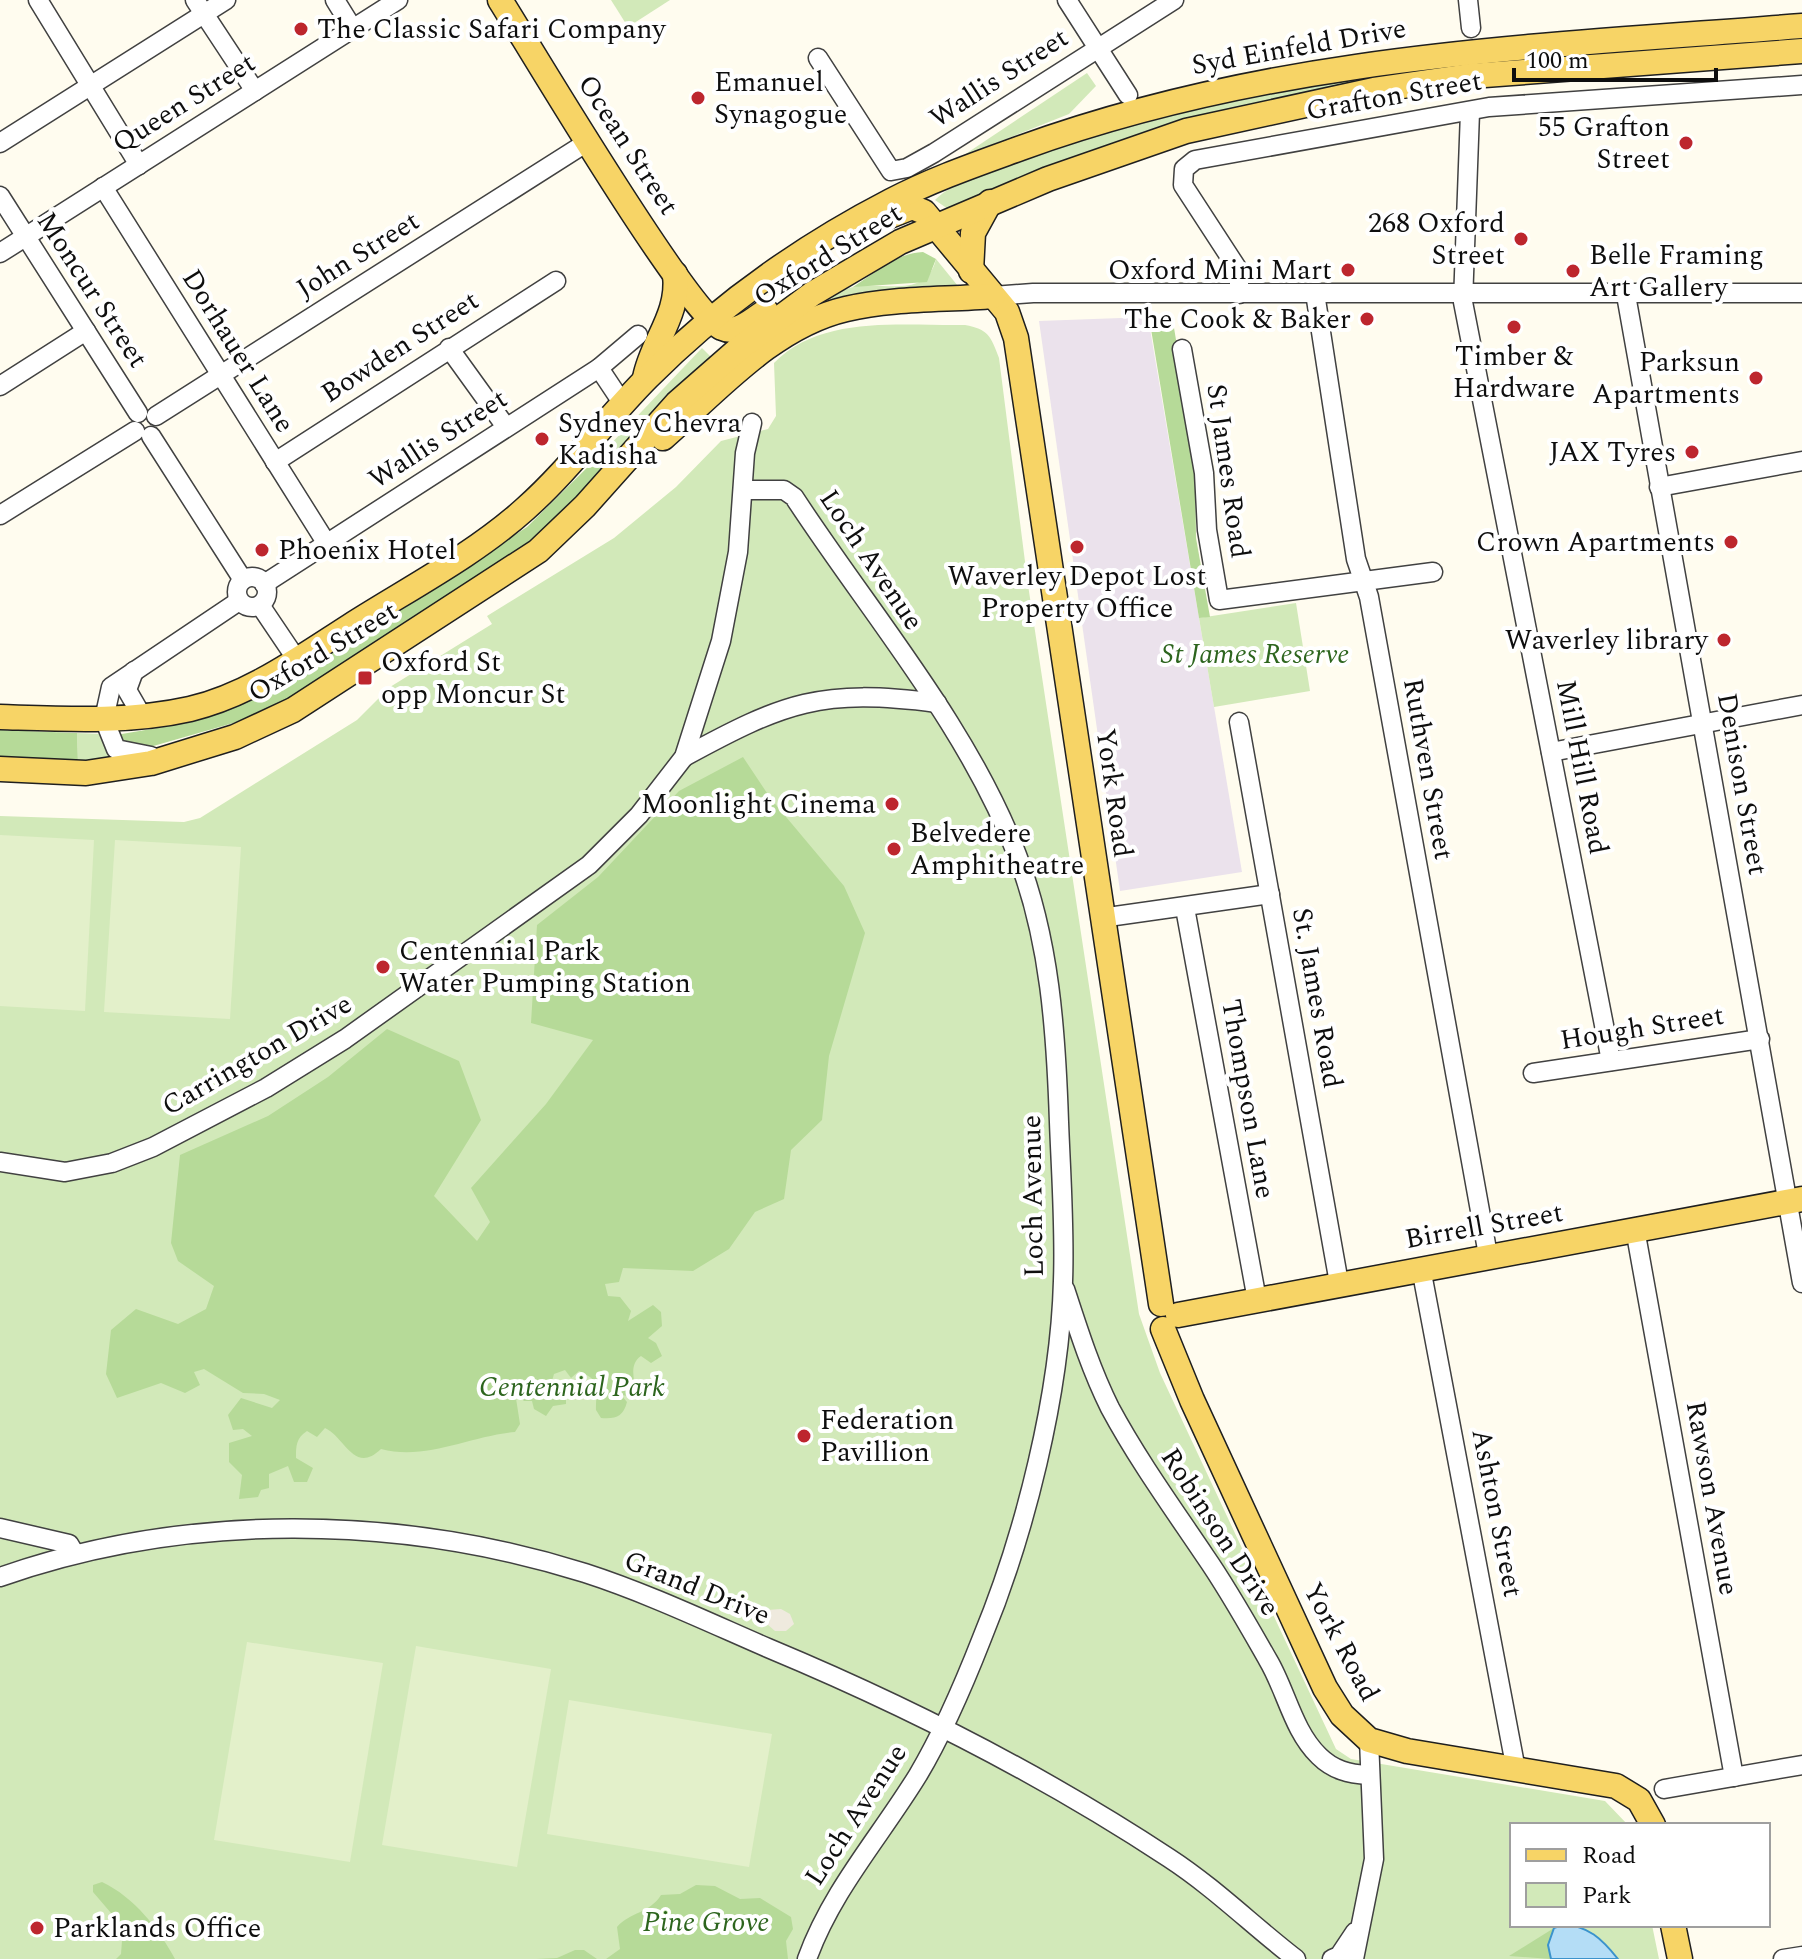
<svg xmlns="http://www.w3.org/2000/svg" width="1802" height="1959" font-family="Spectral,serif">
<style>
.industrial{fill:#ebe2ec}
.green{fill:#d2e9b9}
.forest{fill:#b6da98}
.pitch{fill:#e3f0ca}
.plaza{fill:#efeade}
.water{fill:#b4ddf6;stroke:#3b93cc;stroke-width:2}
.lines{fill:none;stroke-linecap:round;stroke-linejoin:round}
.minor-casing{stroke:#414141;stroke-width:21}
.major-casing{stroke:#1f1f1f;stroke-width:27}
.minor{stroke:#fff;stroke-width:18}
.major{stroke:#f7d466;stroke-width:24}
.poi-dot{fill:#bd262e;stroke:#fff;stroke-width:3}
.labels{text-anchor:middle;dominant-baseline:central;stroke-width:8;stroke-linejoin:round;paint-order:stroke}
.poi-label{font-size:28px;fill:#0e0e0e;stroke:#fff;text-anchor:start}
.street-label{font-size:28px;fill:#0e0e0e;stroke:#fff}
.park-label{font-size:28px;font-style:italic;fill:#2d651e;stroke:#fff}
</style>
<rect width="100%" height="100%" fill="#fffcef"/>
<polygon class="industrial" points="1148,317 1242,872 1120,891 1039,321"/>
<g class="green">
<polygon points="611,0 670,0 628,27"/>
<path d="M1460,67C1276,89 1118,136 948,209L935,200C955,179 1000,168 1028,158C1168,110 1312,75 1460,67Z"/>
<polygon points="1087,73 1096,86 1069,114 961,157"/>
<path d="M936,259L962,291L803,317C817,308 836,291 853,287C880,280 926,301 936,259Z"/>
<path d="M965,325C988,329 991,336 999,358L1028,585L1139,1314L1160,1373L1336,1749L1351,1759L1605,1801L1628,1825H1512V1925H1652L1659,1959H0V816L184,822L200,818L357,720L390,687L492,624L487,616L614,538L676,487L721,441L768,429L776,416L774,363C821,315 899,326 965,325Z"/>
<polygon points="702,348 713,359 616,461 605,450"/>
<polygon points="1296,603 1310,691 1214,707 1199,618"/>
<polygon points="77,733 100,734 111,757 78,763"/>
</g>
<g class="forest">
<path d="M923,252L936,259L927,282L853,287C875,273 896,253 923,252Z"/>
<polygon points="1172,316 1195,453 1196,538 1210,617 1199,618 1149,317"/>
<polygon points="605,450 616,461 503,566 265,714 136,751 126,749 116,735 192,722 272,691 527,527"/>
<polygon points="0,730 77,733 78,763 0,761"/>
<path d="M743,757L771,799L844,886L865,933L829,1056L822,1120L791,1150L784,1199L755,1212L729,1249L693,1271L623,1268L619,1282L605,1284L608,1296L620,1297L631,1311L628,1321L653,1305L661,1312L662,1326L648,1338L656,1343L662,1356L651,1363L641,1356C629,1364 634,1379 636,1391L629,1396L621,1395L627,1402C623,1417 616,1419 601,1418L596,1410C595,1389 605,1383 579,1371L571,1378L565,1370L554,1374L552,1381L566,1398V1404L553,1406L546,1416L534,1409L532,1401H524L515,1392L520,1424L515,1432C470,1436 426,1461 381,1449C354,1475 345,1437 325,1428L317,1437L307,1431C296,1438 296,1446 296,1458L313,1468L307,1482H294L288,1466L269,1474V1488L261,1490L258,1497L239,1499L242,1475L229,1462V1443L252,1436L243,1429L233,1430L228,1415L241,1398L272,1408L280,1400L264,1394L243,1393L204,1369L194,1372L200,1385L185,1393L161,1383L117,1398L106,1374L111,1330L136,1309L178,1324L206,1309L214,1286L178,1261L171,1243L180,1155L268,1116L328,1077L387,1029L459,1061L481,1120L434,1196L477,1241L490,1222L471,1188L546,1104L593,1040L531,1023L537,925L598,877L679,791Z"/>
<path d="M102,1882C134,1897 159,1929 175,1959H116L121,1954L123,1927L93,1892V1885Z"/>
<path d="M696,1885L715,1886L740,1899L760,1898L791,1917L793,1929L786,1941L788,1959H606L620,1949L617,1927C630,1912 650,1913 661,1895L680,1894Z"/>
<polygon points="1554,1928 1548,1945 1551,1959 1509,1956"/>
<polygon points="575,1950 584,1950 597,1959 536,1959 557,1958"/>
</g>
<g class="pitch">
<polygon points="0,835 94,840 85,1011 0,1006"/>
<polygon points="115,840 241,847 230,1019 104,1012"/>
<polygon points="247,1642 383,1663 350,1862 214,1840"/>
<polygon points="416,1646 551,1669 517,1867 382,1845"/>
<polygon points="569,1700 772,1734 749,1867 547,1834"/>
</g>
<polygon class="plaza" points="781,1609 790,1614 794,1624 786,1631 775,1631 761,1619 767,1610"/>
<path class="water" d="M1562,1925C1588,1925 1602,1939 1618,1959H1551L1548,1945L1554,1928Z"/>
<g class="lines">
<g class="minor-casing">
<g id="minor">
<polyline points="38,0 139,165"/>
<polyline points="195,0 255,91"/>
<polyline points="335,0 353,29"/>
<polyline points="1067,0 1128,95"/>
<polyline points="1468,0 1471,28"/>
<polyline points="818,58 891,171 907,168 934,153 1174,0"/>
<polyline points="1470,112 1463,302 1611,1061"/>
<polyline points="0,143 226,0"/>
<polyline points="103,187 327,544"/>
<polyline points="0,196 138,413"/>
<polyline points="0,253 398,0"/>
<polyline points="1315,293 1356,559 1369,597 1488,1255"/>
<polyline points="1239,294 1239,271 1183,185 1184,169 1195,160 1489,107 1802,85"/>
<polyline points="1626,295 1802,1283"/>
<polyline points="993,296 1033,293 1802,293"/>
<polyline points="449,348 506,427"/>
<polyline points="1182,349 1204,473 1207,530 1219,600 1433,572"/>
<polyline points="599,368 623,404"/>
<polyline points="0,386 86,331"/>
<polyline points="156,416 589,141"/>
<polyline points="151,436 243,580"/>
<polyline points="275,462 556,281"/>
<polyline points="1659,487 1802,461"/>
<path d="M744,490H784L794,497C869,612 968,726 1017,855C1050,940 1056,1032 1059,1122C1061,1175 1065,1229 1063,1281C1060,1394 1025,1534 982,1638C964,1684 943,1733 918,1775C880,1837 832,1890 807,1959"/>
<polyline points="0,515 135,431"/>
<circle cx="252" cy="592" r="15"/>
<polyline points="264,584 599,368 638,335"/>
<polyline points="260,605 297,660"/>
<polyline points="134,671 127,690 142,716"/>
<polyline points="1239,722 1339,1283"/>
<polyline points="1551,752 1802,705"/>
<polyline points="151,756 116,749 104,719 111,687 239,601"/>
<path d="M684,757C785,702 821,688 937,703"/>
<polyline points="1185,908 1257,1300"/>
<polyline points="1101,918 1270,894"/>
<polyline points="1533,1073 1760,1039"/>
<polyline points="0,1162 65,1172 112,1163 153,1147 266,1088 345,1039 589,865 639,815 684,757 721,641 738,552 745,453 752,423"/>
<polyline points="1635,1229 1734,1777"/>
<polyline points="1421,1268 1516,1770"/>
<path d="M1065,1289C1078,1329 1091,1370 1110,1408C1138,1460 1172,1507 1205,1556C1228,1589 1248,1625 1268,1660C1286,1690 1293,1731 1319,1756C1333,1770 1349,1774 1368,1775"/>
<polyline points="0,1528 69,1544 75,1554"/>
<path d="M0,1577C186,1512 397,1514 585,1573C647,1593 708,1622 768,1648C907,1706 1043,1775 1169,1858C1215,1888 1253,1926 1296,1959"/>
<polyline points="1664,1789 1802,1765"/>
<polyline points="1332,1959 1339,1956 1355,1932"/>
<polyline points="1354,1959 1374,1859 1369,1740"/>
<polyline points="1783,1959 1802,1956"/>
</g>
</g>
<g class="major-casing">
<g id="major">
<path d="M500,0C531,49 687,313 722,328C737,335 754,319 766,311"/>
<polyline points="887,217 912,207 924,212 1007,312 1016,338 1161,1304"/>
<polyline points="971,271 973,233 990,202"/>
<path d="M645,378C652,341 680,315 675,274"/>
<path d="M663,438C718,390 773,326 846,309C893,298 945,300 993,296"/>
<path d="M0,717C63,719 128,723 190,709C249,695 300,658 350,626C408,589 474,555 525,509C570,469 606,419 648,377C719,306 802,247 891,201C933,179 977,164 1021,148C1277,55 1534,47 1802,26"/>
<polyline points="0,769 86,773 151,763 235,737 293,710 538,551 585,506 677,403 741,347 812,294 900,242 1048,179 1186,131 1374,90 1471,76 1802,51"/>
<polyline points="1178,1315 1802,1199"/>
<polyline points="1163,1329 1192,1400 1325,1688 1342,1715 1369,1740 1407,1751 1616,1786 1639,1800 1653,1825"/>
<polyline points="1673,1925 1680,1959"/>
</g>
</g>
<use href="#minor" class="minor"/>
<use href="#major" class="major"/>
</g>
<g class="poi-dot">
<circle cx="301" cy="29" r="8"/>
<circle cx="698" cy="98" r="8"/>
<circle cx="1686" cy="143" r="8"/>
<circle cx="1521" cy="239" r="8"/>
<circle cx="1348" cy="270" r="8"/>
<circle cx="1573" cy="271" r="8"/>
<circle cx="1367" cy="319" r="8"/>
<circle cx="1514" cy="327" r="8"/>
<circle cx="1756" cy="378" r="8"/>
<circle cx="542" cy="439" r="8"/>
<circle cx="1692" cy="452" r="8"/>
<circle cx="1731" cy="542" r="8"/>
<circle cx="1077" cy="547" r="8"/>
<circle cx="262" cy="550" r="8"/>
<circle cx="1724" cy="640" r="8"/>
<rect x="357" y="670" width="16" height="16" rx="4"/>
<circle cx="892" cy="804" r="8"/>
<circle cx="894" cy="849" r="8"/>
<circle cx="383" cy="967" r="8"/>
<circle cx="804" cy="1436" r="8"/>
<circle cx="37" cy="1928" r="8"/>
</g>
<g class="labels">
<g class="poi-label">
<text x="317" y="29">The Classic Safari Company</text>
<text x="714" y="82">Emanuel<tspan x="714" dy="32">Synagogue</tspan></text>
<text x="1670" y="127" text-anchor="end">55 Grafton<tspan x="1670" dy="32">Street</tspan></text>
<text x="1505" y="223" text-anchor="end">268 Oxford<tspan x="1505" dy="32">Street</tspan></text>
<text x="1589" y="255">Belle Framing<tspan x="1589" dy="32">Art Gallery</tspan></text>
<text x="1332" y="270" text-anchor="end">Oxford Mini Mart</text>
<text x="1351" y="319" text-anchor="end">The Cook &amp; Baker</text>
<text x="1514" y="356" text-anchor="middle">Timber &amp;<tspan x="1514" dy="32">Hardware</tspan></text>
<text x="1740" y="362" text-anchor="end">Parksun<tspan x="1740" dy="32">Apartments</tspan></text>
<text x="558" y="423">Sydney Chevra<tspan x="558" dy="32">Kadisha</tspan></text>
<text x="1676" y="452" text-anchor="end">JAX Tyres</text>
<text x="1715" y="542" text-anchor="end">Crown Apartments</text>
<text x="278" y="550">Phoenix Hotel</text>
<text x="1077" y="576" text-anchor="middle">Waverley Depot Lost<tspan x="1077" dy="32">Property Office</tspan></text>
<text x="1708" y="640" text-anchor="end">Waverley library</text>
<text x="381" y="662">Oxford St<tspan x="381" dy="32">opp Moncur St</tspan></text>
<text x="876" y="804" text-anchor="end">Moonlight Cinema</text>
<text x="910" y="833">Belvedere<tspan x="910" dy="32">Amphitheatre</tspan></text>
<text x="399" y="951">Centennial Park<tspan x="399" dy="32">Water Pumping Station</tspan></text>
<text x="820" y="1420">Federation<tspan x="820" dy="32">Pavillion</tspan></text>
<text x="53" y="1928">Parklands Office</text>
</g>
<g class="street-label">
<text transform="translate(1299 47) rotate(-10)">Syd Einfeld Drive</text>
<text transform="translate(999 78) rotate(-33)">Wallis Street</text>
<text transform="translate(1394 96) rotate(-10)">Grafton Street</text>
<text transform="translate(184 103) rotate(-32)">Queen Street</text>
<text transform="translate(628 145) rotate(57)">Ocean Street</text>
<text transform="translate(358 255) rotate(-32)">John Street</text>
<text transform="translate(828 255) rotate(-32)">Oxford Street</text>
<text transform="translate(92 290) rotate(57)">Moncur Street</text>
<text transform="translate(400 347) rotate(-33)">Bowden Street</text>
<text transform="translate(238 351) rotate(58)">Dorhauer Lane</text>
<text transform="translate(438 439) rotate(-33)">Wallis Street</text>
<text transform="translate(1228 471) rotate(82)">St James Road</text>
<text transform="translate(871 560) rotate(56)">Loch Avenue</text>
<text transform="translate(323 652) rotate(-31)">Oxford Street</text>
<text transform="translate(1582 767) rotate(79)">Mill Hill Road</text>
<text transform="translate(1428 769) rotate(80)">Ruthven Street</text>
<text transform="translate(1742 784) rotate(80)">Denison Street</text>
<text transform="translate(1114 793) rotate(82)">York Road</text>
<text transform="translate(1317 998) rotate(80)">St. James Road</text>
<text transform="translate(1642 1028) rotate(-9)">Hough Street</text>
<text transform="translate(257 1055) rotate(-30)">Carrington Drive</text>
<text transform="translate(1248 1099) rotate(80)">Thompson Lane</text>
<text transform="translate(1033 1196) rotate(-91)">Loch Avenue</text>
<text transform="translate(1484 1226) rotate(-10)">Birrell Street</text>
<text transform="translate(1712 1498) rotate(80)">Rawson Avenue</text>
<text transform="translate(1497 1513) rotate(79)">Ashton Street</text>
<text transform="translate(1220 1532) rotate(57)">Robinson Drive</text>
<text transform="translate(697 1588) rotate(22)">Grand Drive</text>
<text transform="translate(1341 1642) rotate(62)">York Road</text>
<text transform="translate(856 1815) rotate(-57)">Loch Avenue</text>
</g>
<g class="park-label">
<text x="1255" y="654">St James Reserve</text>
<text x="572" y="1387">Centennial Park</text>
<text x="706" y="1922">Pine Grove</text>
</g>
</g>
<rect x="1510" y="1823" width="260" height="104" fill="#ffffff" stroke="#9f9f9f" stroke-width="2"/>
<rect x="1526" y="1849" width="40" height="12" fill="#f7d466" stroke="#9f9f9f" stroke-width="2"/>
<text x="1582" y="1863" font-size="24" fill="#0e0e0e">Road</text>
<rect x="1526" y="1883" width="40" height="24" fill="#d2e9b9" stroke="#9f9f9f" stroke-width="2"/>
<text x="1582" y="1903" font-size="24" fill="#0e0e0e">Park</text>
<path d="M1514 68v12h202v-12" fill="none" stroke="#0e0e0e" stroke-width="4"/>
<text x="1526" y="68" font-size="24" fill="#0e0e0e" stroke="#ffffff" stroke-width="6" paint-order="stroke">100 m</text>
</svg>
